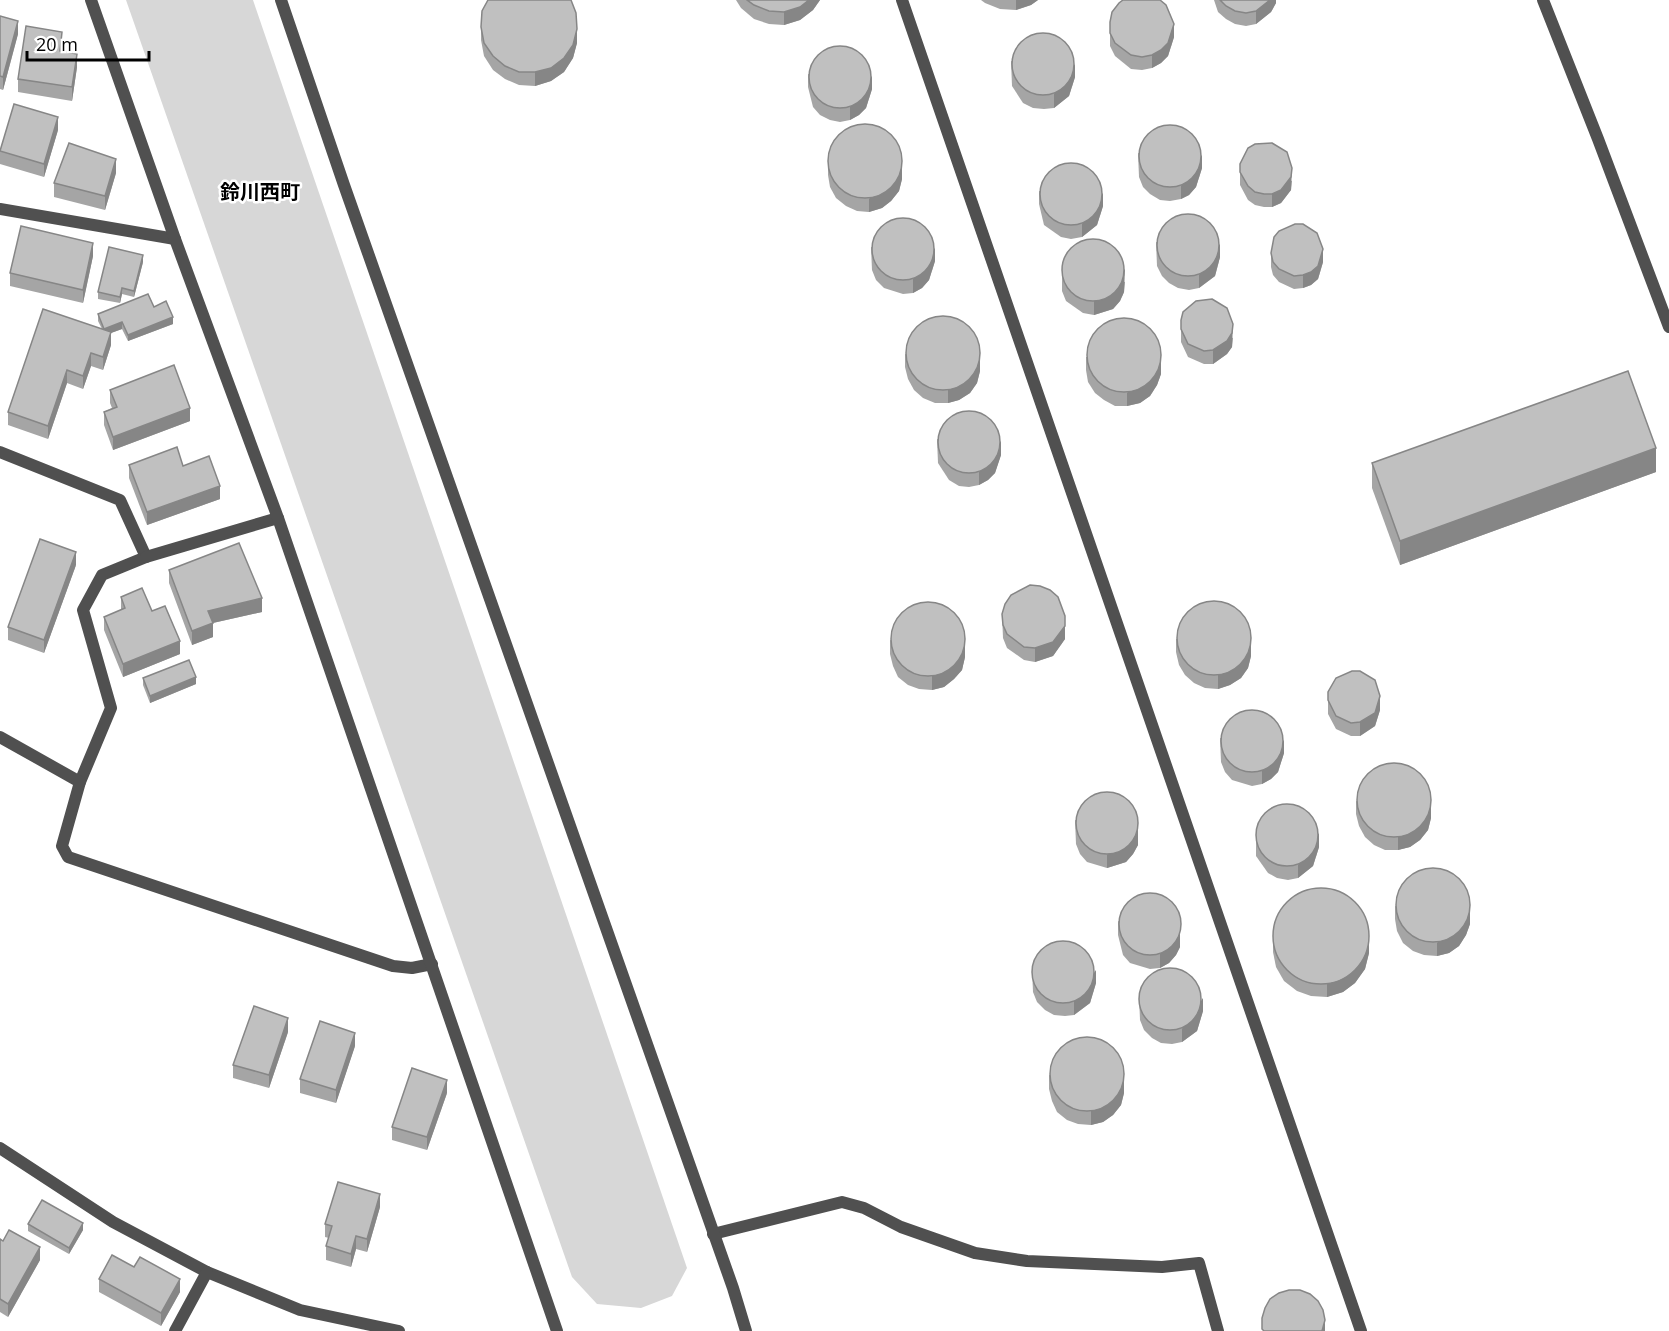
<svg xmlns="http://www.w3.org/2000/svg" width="1669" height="1331" font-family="'Open Sans','Noto Sans JP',sans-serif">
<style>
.green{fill:#d7d7d7}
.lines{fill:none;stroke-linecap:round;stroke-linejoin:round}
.service{stroke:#505050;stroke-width:12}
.minor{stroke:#505050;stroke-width:12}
.tertiary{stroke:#505050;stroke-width:12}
.wall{fill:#a5a5a5}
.shaded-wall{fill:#868686}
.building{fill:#c0c0c0;stroke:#868686;stroke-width:1.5}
.labels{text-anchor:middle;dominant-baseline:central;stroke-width:5;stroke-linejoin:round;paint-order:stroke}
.quarter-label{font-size:20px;font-weight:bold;fill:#000;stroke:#fff}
</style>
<rect width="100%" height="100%" fill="#fff"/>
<polygon class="green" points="126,0 253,0 687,1268 672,1296 641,1308 597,1304 572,1277"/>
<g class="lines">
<g class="service">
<polyline points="902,0 1361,1331"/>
<polyline points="0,452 120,500 146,557 102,575 83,610 111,708 80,782"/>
<polyline points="0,737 80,782 62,846 68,857 393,966 412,968 432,964"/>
<polyline points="713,1234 842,1202 864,1208 901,1227 975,1253 1027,1261 1162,1267 1199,1263 1218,1331"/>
</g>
<g class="minor">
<polyline points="281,0 344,185 733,1288 746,1331"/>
<polyline points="0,209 175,239"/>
<polyline points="146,557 278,518"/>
<polyline points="0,1148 113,1222 207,1272 300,1310 399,1331"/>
<polyline points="175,1331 207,1272"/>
</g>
<g class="tertiary">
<polyline points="91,0 175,239 278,518 557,1331"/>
<polyline points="1543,0 1598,139 1669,327"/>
</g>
</g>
<g class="wall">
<polygon points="736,0 820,0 813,10 800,20 784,25 769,24 754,19 741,8"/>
<polygon points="981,0 1038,0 1031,5 1016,10 1000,9 985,3"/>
<polygon points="1214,0 1276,0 1276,3 1271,12 1256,24 1246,26 1235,24 1226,19 1218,12"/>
<polygon points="0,16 18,34 3,90 0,89"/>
<polygon points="1110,22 1174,37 1168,56 1161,63 1152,68 1142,70 1131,69 1115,56 1110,46"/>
<polygon points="481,27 577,43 573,58 564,72 551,81 535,86 519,85 505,79 493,70 484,56 481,40"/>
<polygon points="62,45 62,51 77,67 72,101 18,92 18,79"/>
<polygon points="1011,61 1075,77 1069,96 1054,108 1044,109 1033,108 1023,103 1012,86"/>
<polygon points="808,74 872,89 866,108 859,115 850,120 840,122 830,120 820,115 813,107 808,87"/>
<polygon points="58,130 44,177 0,164 0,151"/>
<polygon points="1138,153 1202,168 1196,187 1189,195 1181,199 1170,201 1160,200 1150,194 1143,187 1139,177"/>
<polygon points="828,162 902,179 899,191 891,201 882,208 869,212 857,211 846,206 836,198 830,187 828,175"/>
<polygon points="1240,164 1292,181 1291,190 1281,203 1272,207 1264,207 1255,205 1248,200 1240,185"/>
<polygon points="116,173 105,210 54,197 54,183"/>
<polygon points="1039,191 1103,206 1097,225 1082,237 1071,239 1061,237 1044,225 1039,204"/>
<polygon points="1156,242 1220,257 1215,276 1199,288 1189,290 1178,288 1169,283 1162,276 1157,266"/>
<polygon points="871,247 935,261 929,280 922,288 913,293 903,294 884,288 876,280 872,270"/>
<polygon points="1271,253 1323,262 1318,279 1311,285 1303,288 1294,289 1279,282 1273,275 1271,267"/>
<polygon points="93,256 83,303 10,286 10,273"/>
<polygon points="143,262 134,297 122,294 120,303 98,299 98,292"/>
<polygon points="1062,267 1125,282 1124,292 1120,301 1113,309 1094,315 1083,313 1066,301 1062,291"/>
<polygon points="154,307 173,324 128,341 122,329 111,333 111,345 103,370 91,366 83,389 67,383 48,439 8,425 8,412 102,329 98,321 98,314"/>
<polygon points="1181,320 1233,338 1232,347 1227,354 1213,364 1204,364 1188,357 1181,342"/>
<polygon points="1161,348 1161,374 1157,385 1150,396 1140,403 1127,406 1115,406 1104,400 1095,393 1088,382 1086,370 1086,357"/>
<polygon points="905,354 980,371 977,383 970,393 959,400 948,403 935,403 923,398 914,390 908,379 905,367"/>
<polygon points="110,390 190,421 113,450 104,425 104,412 112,408 110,403"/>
<polygon points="937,439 1001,455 995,473 988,480 979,485 969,487 959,486 949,480 938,463"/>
<polygon points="1372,463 1656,472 1400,565 1372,488"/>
<polygon points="129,465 183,466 220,499 147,525 129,478"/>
<polygon points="76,565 44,653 8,640 8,627"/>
<polygon points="169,570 262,612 213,623 213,637 192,645 169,583"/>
<polygon points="121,597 152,611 180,654 123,677 104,630 104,617 121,610"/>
<polygon points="1002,614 1065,629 1065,639 1053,656 1035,662 1024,660 1007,648 1003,638"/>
<polygon points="1251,630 1251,656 1248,668 1241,678 1230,685 1218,689 1205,688 1194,683 1185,675 1179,665 1176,652 1176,639"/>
<polygon points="890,640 965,657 962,670 954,679 944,687 932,690 919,689 908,685 898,677 893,666 890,654"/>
<polygon points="143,678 196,684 150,703 143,685"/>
<polygon points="1328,692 1380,710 1375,726 1360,736 1351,736 1336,729 1328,714"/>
<polygon points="1220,738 1284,753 1278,772 1271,779 1262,784 1252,786 1232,780 1225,772 1221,762"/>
<polygon points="1356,801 1431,818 1428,830 1420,840 1410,847 1398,850 1385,850 1374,845 1365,837 1359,826 1356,814"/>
<polygon points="1075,820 1138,835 1138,845 1133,854 1126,862 1107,868 1087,862 1080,854 1076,844"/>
<polygon points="1256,832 1319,847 1313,866 1298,878 1288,880 1277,878 1268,873 1256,856"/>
<polygon points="1395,906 1470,924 1466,935 1459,946 1449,953 1437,956 1424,955 1413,951 1403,943 1397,931 1395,919"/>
<polygon points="1118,921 1180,947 1176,955 1169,963 1160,968 1150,969 1130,963 1123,955 1118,935"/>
<polygon points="1273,939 1369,953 1365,969 1355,983 1343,992 1327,997 1311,996 1297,991 1284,981 1276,967 1273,952"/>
<polygon points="1032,969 1096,983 1090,1003 1074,1015 1065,1016 1054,1015 1045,1010 1037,1002 1033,992"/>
<polygon points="1139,996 1203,1011 1197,1031 1182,1042 1172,1044 1161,1043 1152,1038 1144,1030 1140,1020"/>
<polygon points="288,1032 269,1088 233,1078 233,1065"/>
<polygon points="355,1046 336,1103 300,1093 300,1079"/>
<polygon points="1049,1075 1124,1093 1121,1105 1113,1115 1103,1122 1091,1125 1078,1124 1067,1120 1057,1112 1052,1101 1049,1089"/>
<polygon points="447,1093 427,1150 392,1140 392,1127"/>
<polygon points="380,1207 367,1252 356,1249 351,1267 326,1260 326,1246 329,1238 325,1237 325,1224"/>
<polygon points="28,1224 83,1230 69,1254 28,1231"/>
<polygon points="0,1239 40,1260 8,1317 0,1312"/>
<polygon points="134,1267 180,1292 161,1326 99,1292 99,1279"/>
</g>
<g class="shaded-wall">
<polygon points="809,0 820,0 813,10 800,20 784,25 784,12"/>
<polygon points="1016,0 1038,0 1031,5 1016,10"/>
<polygon points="1270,0 1276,0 1276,3 1271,12 1256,24 1256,11"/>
<polygon points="18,21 18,34 3,90 3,77"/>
<polygon points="1174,24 1174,37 1168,56 1161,63 1152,68 1152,55"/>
<polygon points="577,29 577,43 573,58 564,72 551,81 535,86 535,72"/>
<polygon points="62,32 62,45 60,64 60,51"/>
<polygon points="77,54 77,67 72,101 72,87"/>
<polygon points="1075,64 1075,77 1069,96 1054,108 1054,94"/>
<polygon points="872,76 872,89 866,108 859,115 850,120 850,107"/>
<polygon points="58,117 58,130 44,177 44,164"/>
<polygon points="1202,155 1202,168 1196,187 1189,195 1181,199 1181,186"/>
<polygon points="116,159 116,173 105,210 105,196"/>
<polygon points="902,166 902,179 899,191 891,201 882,208 869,212 869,199"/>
<polygon points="1292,168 1291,190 1281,203 1272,207 1272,194"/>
<polygon points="1103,193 1103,206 1097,225 1082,237 1082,224"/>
<polygon points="93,243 93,256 83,303 83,290"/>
<polygon points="1220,244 1220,257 1215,276 1199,288 1199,275"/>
<polygon points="935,248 935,261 929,280 922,288 913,293 913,279"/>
<polygon points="1323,249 1323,262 1318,279 1311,285 1303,288 1303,275"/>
<polygon points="143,255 143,262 134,297 134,291"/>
<polygon points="1125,269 1124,292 1120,301 1113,309 1094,315 1094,301"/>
<polygon points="122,288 122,294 120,303 120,297"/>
<polygon points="173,317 173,324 128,341 128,335"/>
<polygon points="122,322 122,329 111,333 111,345 103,370 104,329"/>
<polygon points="1233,324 1232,347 1227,354 1213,364 1213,350"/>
<polygon points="91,353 91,366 83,389 83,376"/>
<polygon points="980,358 980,371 977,383 970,393 959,400 948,403 948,390"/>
<polygon points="1161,360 1161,374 1157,385 1150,396 1140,403 1127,406 1127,393"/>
<polygon points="67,370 67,383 48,439 48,426"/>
<polygon points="190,408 190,421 113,450 113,437"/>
<polygon points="1001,441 1001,455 995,473 988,480 979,485 979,472"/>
<polygon points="1656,448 1656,472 1400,565 1400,541"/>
<polygon points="220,486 220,499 147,525 147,512"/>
<polygon points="76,552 76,565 44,653 44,640"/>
<polygon points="262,598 262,612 208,624 208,611"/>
<polygon points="1065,616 1065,639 1053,656 1035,662 1035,648"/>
<polygon points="213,623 213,637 192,645 192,631"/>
<polygon points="180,641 180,654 123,677 123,664"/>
<polygon points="1251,643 1251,656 1248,668 1241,678 1230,685 1218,689 1218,675"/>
<polygon points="965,644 965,657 962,670 954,679 944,687 932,690 932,676"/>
<polygon points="196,677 196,684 150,703 150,696"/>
<polygon points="1380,696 1380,710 1375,726 1360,736 1360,722"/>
<polygon points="1284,740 1284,753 1278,772 1271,779 1262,784 1262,771"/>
<polygon points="1431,805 1431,818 1428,830 1420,840 1410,847 1398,850 1398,837"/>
<polygon points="1138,822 1138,845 1133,854 1126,862 1107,868 1107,855"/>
<polygon points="1319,833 1319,847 1313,866 1298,878 1298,865"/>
<polygon points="1470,911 1470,924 1466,935 1459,946 1449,953 1437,956 1437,943"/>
<polygon points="1180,933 1180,947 1176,955 1169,963 1160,968 1160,954"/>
<polygon points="1369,940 1369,953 1365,969 1355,983 1343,992 1327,997 1327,984"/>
<polygon points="1096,970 1096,983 1090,1003 1074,1015 1074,1001"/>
<polygon points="1203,998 1203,1011 1197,1031 1182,1042 1182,1029"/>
<polygon points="288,1018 288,1032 269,1088 269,1075"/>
<polygon points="355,1033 355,1046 336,1103 336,1090"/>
<polygon points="447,1080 447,1093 427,1150 427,1137"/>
<polygon points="1124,1080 1124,1093 1121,1105 1113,1115 1103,1122 1091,1125 1091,1111"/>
<polygon points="380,1194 380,1207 367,1252 367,1239"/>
<polygon points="83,1223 83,1230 69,1254 69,1248"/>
<polygon points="356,1236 356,1249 351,1267 351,1254"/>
<polygon points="40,1247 40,1260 8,1317 8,1304"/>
<polygon points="180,1279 180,1292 161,1326 161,1313"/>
<polygon points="1325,1320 1325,1331 1322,1331"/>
</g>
<g class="building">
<polygon points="488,0 571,0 576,13 577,29 573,45 564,58 551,68 535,72 519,72 505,66 493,56 484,43 481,27 482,11"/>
<polygon points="747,0 809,0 800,7 784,12 769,11 754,5"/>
<polygon points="1123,0 1160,0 1166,5 1174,24 1168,43 1161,50 1152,55 1142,57 1131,55 1115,43 1110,33 1110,22 1112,12 1119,3"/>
<polygon points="1220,0 1270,0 1256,11 1246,13 1235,11 1226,6"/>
<polygon points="0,16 18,21 3,77 0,76"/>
<polygon points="26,26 62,32 60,51 77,54 72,87 18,79"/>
<circle cx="1043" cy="64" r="31"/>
<circle cx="840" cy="77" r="31"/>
<polygon points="14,104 58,117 44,164 0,151"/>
<circle cx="865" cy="161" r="37"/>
<circle cx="1170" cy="156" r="31"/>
<polygon points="69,143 116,159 105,196 54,183"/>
<polygon points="1272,143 1287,152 1292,168 1291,177 1281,190 1272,194 1264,194 1255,192 1248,186 1240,172 1240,164 1248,148 1255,144"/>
<circle cx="1071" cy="194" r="31"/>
<circle cx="1188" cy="245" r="31"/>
<circle cx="903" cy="249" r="31"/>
<polygon points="1295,224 1303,224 1317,233 1323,249 1318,266 1311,272 1303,275 1294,276 1279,269 1273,262 1271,253 1274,237 1279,231"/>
<polygon points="21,226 93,243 83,290 10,273"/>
<circle cx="1093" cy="270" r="31"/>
<polygon points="109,247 143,255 134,291 122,288 120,297 98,292"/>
<polygon points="148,294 154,307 166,301 173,317 128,335 122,322 104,329 98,314"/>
<polygon points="1212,299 1227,308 1233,324 1232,333 1227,341 1213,350 1204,351 1188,344 1181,329 1181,320 1183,312 1196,301"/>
<polygon points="43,309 111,332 103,357 91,353 83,376 67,370 48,426 8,412"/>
<circle cx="943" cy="353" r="37"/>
<circle cx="1124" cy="355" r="37"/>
<polygon points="174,365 190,408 113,437 104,412 117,407 110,390"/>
<polygon points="1628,371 1656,448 1400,541 1372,463"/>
<circle cx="969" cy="442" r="31"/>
<polygon points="177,447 183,466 209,456 220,486 147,512 129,465"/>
<polygon points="40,539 76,552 44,640 8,627"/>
<polygon points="239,543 262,598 208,611 213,623 192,631 169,570"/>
<polygon points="1030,585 1040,586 1050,590 1058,597 1065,616 1065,626 1053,642 1035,648 1024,647 1007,634 1003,625 1002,614 1005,604 1011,595"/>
<polygon points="142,588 152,611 165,606 180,641 123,664 104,617 125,608 121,597"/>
<circle cx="1214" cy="638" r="37"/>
<circle cx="928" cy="639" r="37"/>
<polygon points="189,660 196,677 150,696 143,678"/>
<polygon points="1352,671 1360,671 1375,680 1380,696 1375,713 1360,722 1351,723 1336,716 1328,700 1328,692 1336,678"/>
<circle cx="1252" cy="741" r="31"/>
<circle cx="1394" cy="800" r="37"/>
<circle cx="1107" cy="823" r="31"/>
<circle cx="1287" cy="835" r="31"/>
<circle cx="1433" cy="905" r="37"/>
<circle cx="1321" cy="936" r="48"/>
<circle cx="1150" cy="924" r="31"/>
<circle cx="1063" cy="972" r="31"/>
<circle cx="1170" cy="999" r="31"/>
<polygon points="254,1006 288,1018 269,1075 233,1065"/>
<polygon points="320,1021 355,1033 336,1090 300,1079"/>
<circle cx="1087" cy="1074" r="37"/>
<polygon points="412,1068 447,1080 427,1137 392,1127"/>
<polygon points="338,1182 380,1194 367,1239 356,1236 351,1254 326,1246 332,1226 325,1224"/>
<polygon points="42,1200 83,1223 69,1248 28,1224"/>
<polygon points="9,1230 40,1247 8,1304 0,1299 0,1239 3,1241"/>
<polygon points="112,1255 134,1267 140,1257 180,1279 161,1313 99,1279"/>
<polygon points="1289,1290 1300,1290 1310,1294 1318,1301 1323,1310 1325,1320 1322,1331 1264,1331 1262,1329 1262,1318 1265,1308 1270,1299 1279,1293"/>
</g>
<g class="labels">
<g class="quarter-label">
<text x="260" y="191">鈴川西町</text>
</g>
</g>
<path d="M27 51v9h122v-9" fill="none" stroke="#000000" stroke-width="3"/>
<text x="36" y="51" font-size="18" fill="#000000" stroke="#ffffff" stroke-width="4.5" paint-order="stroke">20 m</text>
</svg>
